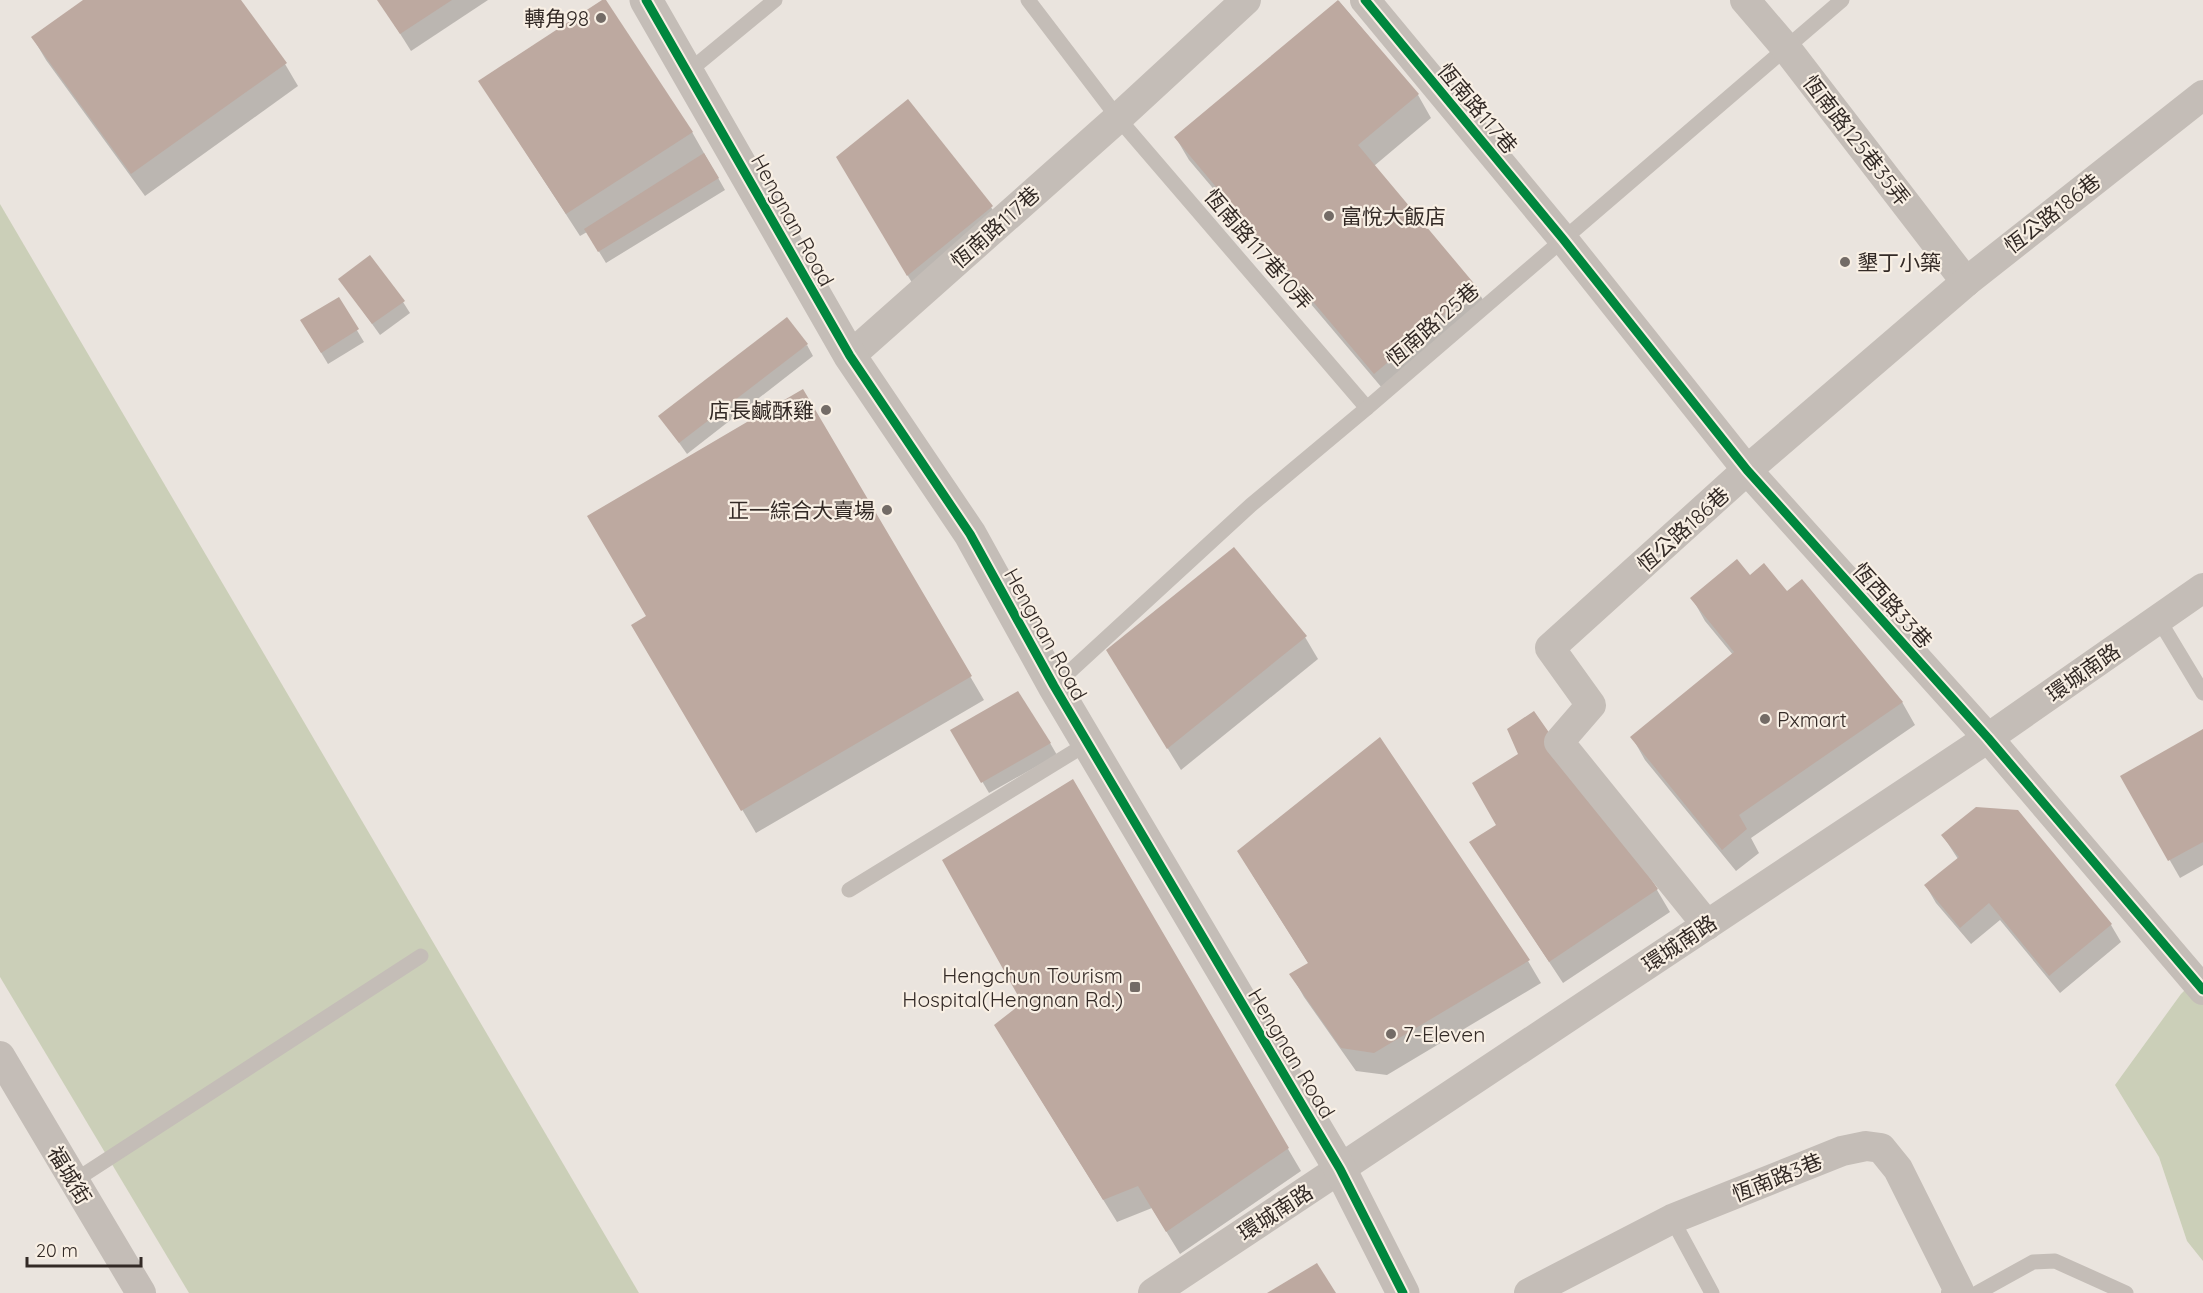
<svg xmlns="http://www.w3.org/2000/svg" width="2203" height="1293" font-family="Quicksand,'Noto Sans TC',sans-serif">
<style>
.green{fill:#cbcfb8}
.shadow{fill:#0003}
.building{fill:#bda9a0}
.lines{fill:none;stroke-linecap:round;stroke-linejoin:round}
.service{stroke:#c4bdb7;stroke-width:15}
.minor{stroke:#c4bdb7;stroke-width:30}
.tertiary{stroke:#c4bdb7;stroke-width:33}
.cycleway-casing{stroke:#f8efe4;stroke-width:13}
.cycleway{stroke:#00873e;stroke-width:9}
.poi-dot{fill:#736b66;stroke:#f8efe4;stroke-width:2}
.labels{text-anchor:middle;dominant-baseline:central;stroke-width:4.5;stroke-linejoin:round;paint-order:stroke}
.poi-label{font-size:21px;fill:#332a26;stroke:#f8efe4;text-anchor:end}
.street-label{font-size:21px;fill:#332a26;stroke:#f8efe4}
</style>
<rect width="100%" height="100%" fill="#eae4de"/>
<g class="green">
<polygon points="0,204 639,1293 189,1293 0,977"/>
<polygon points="2203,972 2203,1261 2187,1241 2159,1157 2115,1085 2181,994"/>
</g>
<g class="shadow">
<polygon points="86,0 239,0 285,64 298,86 145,196 46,60 33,38"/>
<polygon points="379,0 488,0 411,51"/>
<polygon points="1339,1 1418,95 1431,118 1374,166 1476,288 1489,310 1388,395 1189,160 1176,138"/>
<polygon points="480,82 692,132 725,190 606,263 587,232 580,236"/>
<polygon points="838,157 991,207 1001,224 918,293"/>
<polygon points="340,279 403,302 410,313 380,335"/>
<polygon points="338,299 364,342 328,364 302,321"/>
<polygon points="807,345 813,356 687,454 660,416"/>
<polygon points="802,391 984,700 756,833 633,625 648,616"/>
<polygon points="1749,577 1902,702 1915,725 1751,838 1759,853 1736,871 1645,760 1632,737 1733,655 1705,621 1692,598"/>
<polygon points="1305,637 1318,659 1181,770 1121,673"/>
<polygon points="1534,713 1657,890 1670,912 1563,983 1471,843 1498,825"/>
<polygon points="952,730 1050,743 1057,755 989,793"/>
<polygon points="2203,731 2203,865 2180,878 2122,777"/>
<polygon points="1072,781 1301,1171 1180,1254 1152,1208 1117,1222 1009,1048 1024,1004"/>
<polygon points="2017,812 2111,925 2121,942 2060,993 2000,920 1971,944 1936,903 1926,886 1958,859 1943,836"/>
<polygon points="1252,874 1528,961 1541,983 1387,1075 1356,1071 1304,997 1291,974 1309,964"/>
</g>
<g class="building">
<polygon points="83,0 241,0 287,63 131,174 31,37"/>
<polygon points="377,0 452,0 400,34"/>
<polygon points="602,0 606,0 693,132 566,214 478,81"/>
<polygon points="1338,0 1419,94 1358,145 1477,287 1374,374 1174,137"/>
<polygon points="908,99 993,206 907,276 836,157"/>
<polygon points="704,153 719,178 598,252 584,229"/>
<polygon points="370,255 405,301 372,324 338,279"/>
<polygon points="339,297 359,329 321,353 300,320"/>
<polygon points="787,317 808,344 679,443 658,416"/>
<polygon points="803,389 972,676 741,811 631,625 646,616 587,516"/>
<polygon points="1234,547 1307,636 1167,749 1106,650"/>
<polygon points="1737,559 1750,575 1764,563 1787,591 1802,579 1903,702 1739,815 1747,829 1722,850 1630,737 1734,652 1690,598"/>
<polygon points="1018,691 1051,743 981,783 950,730"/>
<polygon points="1534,711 1658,889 1549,962 1469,842 1496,825 1472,783 1518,754 1507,729"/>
<polygon points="2203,729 2203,842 2168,861 2120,776"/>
<polygon points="1380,737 1530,960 1374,1053 1341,1048 1289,974 1308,963 1237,851"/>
<polygon points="1073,779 1289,1148 1166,1232 1138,1186 1103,1200 994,1025 1022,1003 942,860"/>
<polygon points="1976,807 2018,810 2112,924 2049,976 1989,903 1960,928 1924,885 1959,857 1941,835"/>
<polygon points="1317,1263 1336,1293 1267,1293"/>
</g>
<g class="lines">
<g class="service">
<polyline points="1028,0 1118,118 1367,408"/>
<polyline points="689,71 775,0"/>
<polyline points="2159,620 2203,693"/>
<polyline points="1054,686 1251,505 1367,408 1842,0"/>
<polyline points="849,890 1088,743"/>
<polyline points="74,1181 421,956"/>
<polyline points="1672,1219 1712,1293"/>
<polyline points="1977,1293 2033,1262 2055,1261 2126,1293"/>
</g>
<g class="minor">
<polyline points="1365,0 1563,239 1747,470 1988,738 2203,990"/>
<polyline points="1745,0 1786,48 1966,282"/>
<polyline points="850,356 1118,118 1246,0"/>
<polyline points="1707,925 1559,742 1591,705 1550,648 1747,470 1966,282 2203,95"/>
<polyline points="0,1056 141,1293"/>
<polyline points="1153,1293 1988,738 2203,588"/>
<polyline points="1529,1293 1672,1219 1842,1151 1866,1146 1881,1148 1898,1169 1959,1291 1956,1293"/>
</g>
<polyline class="tertiary" points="646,0 850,356 970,534 1054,686 1340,1169 1403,1293"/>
<g class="cycleway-casing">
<g id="cycleway">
<polyline points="646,0 850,356 970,534 1054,686 1340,1169 1403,1293"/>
<polyline points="1365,0 1563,239 1747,470 1988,738 2203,990"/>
</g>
</g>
<use href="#cycleway" class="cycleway"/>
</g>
<g class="poi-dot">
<circle cx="601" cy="18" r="6"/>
<circle cx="1329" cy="216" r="6"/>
<circle cx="1845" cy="262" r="6"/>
<circle cx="826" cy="410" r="6"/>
<circle cx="887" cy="510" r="6"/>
<circle cx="1765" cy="719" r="6"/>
<rect x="1129" y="981" width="12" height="12" rx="3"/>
<circle cx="1391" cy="1034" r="6"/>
</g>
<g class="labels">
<g class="poi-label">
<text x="589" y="18">轉角98</text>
<text x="1341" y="216" text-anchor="start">富悅大飯店</text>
<text x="1857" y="262" text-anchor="start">墾丁小築</text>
<text x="814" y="410">店長鹹酥雞</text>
<text x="875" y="510">正一綜合大賣場</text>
<text x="1777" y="719" text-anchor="start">Pxmart</text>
<text x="1123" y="975">Hengchun Tourism<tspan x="1123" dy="24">Hospital(Hengnan Rd.)</tspan></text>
<text x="1403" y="1034" text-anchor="start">7-Eleven</text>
</g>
<g class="street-label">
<text transform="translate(1478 108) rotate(50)">恆南路117巷</text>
<text transform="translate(1857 140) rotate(52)">恆南路125巷35弄</text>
<text transform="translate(2052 213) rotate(-38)">恆公路186巷</text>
<text transform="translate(793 220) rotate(61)">Hengnan Road</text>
<text transform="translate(995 227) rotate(-42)">恆南路117巷</text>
<text transform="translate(1259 249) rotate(49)">恆南路117巷10弄</text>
<text transform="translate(1432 324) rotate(-41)">恆南路125巷</text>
<text transform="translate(1683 529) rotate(-42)">恆公路186巷</text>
<text transform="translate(1893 605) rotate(48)">恆西路33巷</text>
<text transform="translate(1046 634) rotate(61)">Hengnan Road</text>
<text transform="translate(2083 672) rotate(-35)">環城南路</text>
<text transform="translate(1679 943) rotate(-34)">環城南路</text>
<text transform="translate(1292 1053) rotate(59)">Hengnan Road</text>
<text transform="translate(70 1175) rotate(59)">福城街</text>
<text transform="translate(1777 1177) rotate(-22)">恆南路3巷</text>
<text transform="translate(1275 1212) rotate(-33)">環城南路</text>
</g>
</g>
<path d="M27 1257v9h114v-9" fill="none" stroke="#332a26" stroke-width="3"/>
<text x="36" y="1257" font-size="18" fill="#332a26" stroke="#f8efe4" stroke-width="4.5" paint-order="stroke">20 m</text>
</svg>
